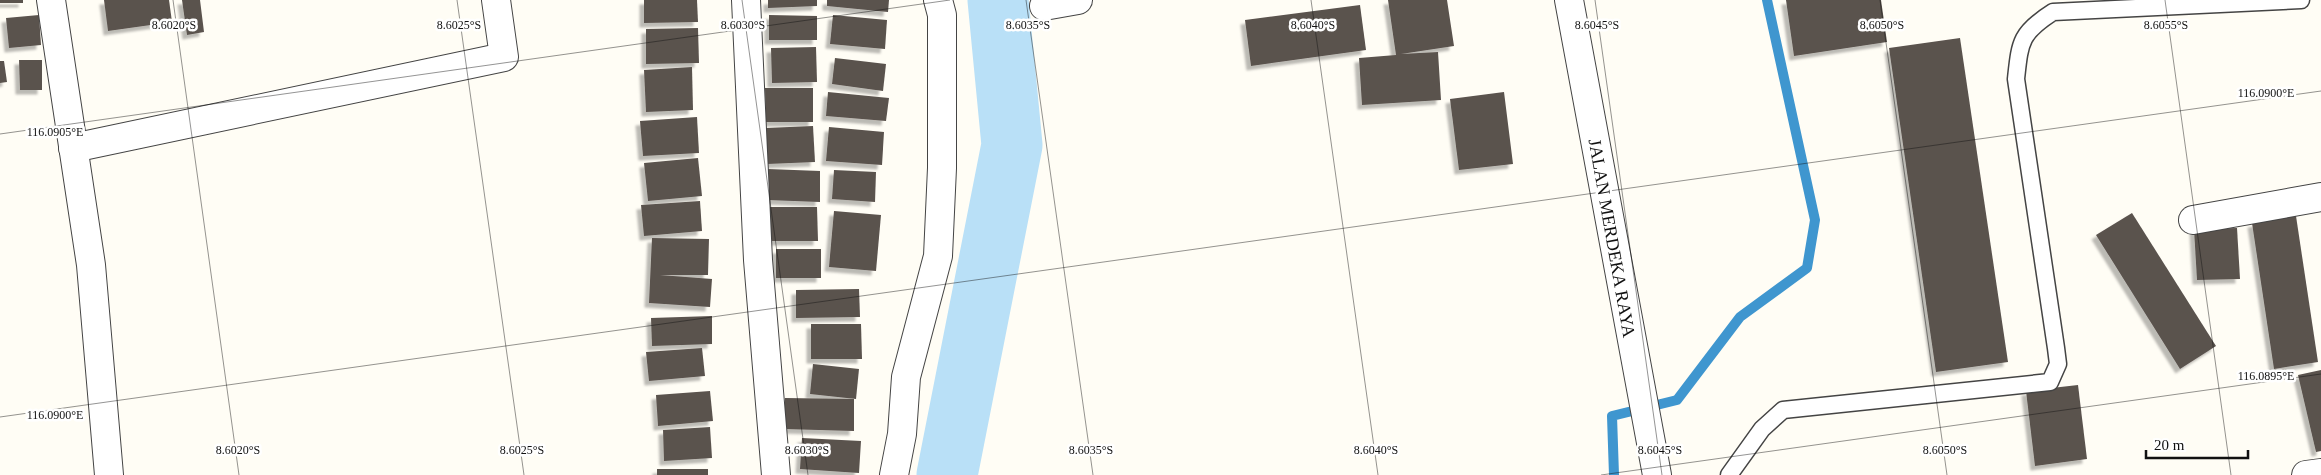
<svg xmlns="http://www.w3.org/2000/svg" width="2321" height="475" font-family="Georgia,serif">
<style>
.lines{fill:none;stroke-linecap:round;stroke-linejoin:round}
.stream{stroke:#3f96cf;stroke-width:10}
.river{stroke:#b9e0f7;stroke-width:61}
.building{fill:#5a524d;filter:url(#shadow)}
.service-casing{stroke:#444;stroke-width:19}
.minor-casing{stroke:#444;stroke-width:30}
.service{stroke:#fff;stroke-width:16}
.minor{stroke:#fff;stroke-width:28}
.ticks{fill:none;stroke:#111;stroke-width:1;stroke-opacity:0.45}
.labels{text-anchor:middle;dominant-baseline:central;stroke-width:5;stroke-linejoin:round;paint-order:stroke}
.street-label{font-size:18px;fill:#111;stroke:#fff}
.ticks-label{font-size:12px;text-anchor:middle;fill:#111;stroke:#fff;stroke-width:5;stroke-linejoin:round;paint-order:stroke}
</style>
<defs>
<filter id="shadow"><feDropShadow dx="-4.5" dy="4.5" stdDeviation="1" flood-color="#0004"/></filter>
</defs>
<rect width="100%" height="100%" fill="#fffdf5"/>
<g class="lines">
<polyline class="stream" points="1614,475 1612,416 1677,400 1740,317 1807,268 1815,220 1767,0"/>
<polyline class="river" points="947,475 1012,145 998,0"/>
</g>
<g class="building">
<rect x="0" y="0" width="23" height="3"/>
<polygon points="104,0 169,0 172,22 108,31"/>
<polygon points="182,0 200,0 204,32 187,35"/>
<polygon points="644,0 697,0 698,22 644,23"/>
<polygon points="768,0 817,0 817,6 768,8"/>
<polygon points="827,0 889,0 888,12 827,6"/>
<polygon points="1388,0 1447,0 1454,46 1401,54 1438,52 1441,100 1362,105 1359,58 1396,55"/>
<polygon points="1786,0 1881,0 1887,42 1794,56"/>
<polygon points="1360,5 1366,50 1251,66 1245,20"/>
<polygon points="39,15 41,45 9,48 6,18"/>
<polygon points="769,15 817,16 817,40 769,40"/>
<polygon points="833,15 887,20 885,49 830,44"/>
<polygon points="698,28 699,63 646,64 646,29"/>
<polygon points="1960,38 2008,362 1936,372 1889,48"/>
<polygon points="816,47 817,82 772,83 771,48"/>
<polygon points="835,58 886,64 883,91 832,84"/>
<polygon points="19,60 42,60 42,90 20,90"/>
<polygon points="0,61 4,61 7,82 0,83"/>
<polygon points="692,67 693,110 646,112 644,70"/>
<polygon points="765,88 813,88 813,122 766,122"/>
<polygon points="828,92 889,98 886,121 826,116"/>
<polygon points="1504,92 1513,164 1459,170 1450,99"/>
<polygon points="697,117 699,153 643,156 640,121"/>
<polygon points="813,126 815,162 767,164 766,128"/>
<polygon points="829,127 884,132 882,165 826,161"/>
<polygon points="698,158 702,196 648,201 644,163"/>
<polygon points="768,169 820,171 820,202 767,200"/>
<polygon points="834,170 876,172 875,202 832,199"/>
<polygon points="700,201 702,231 644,236 641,205"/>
<polygon points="762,207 817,207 818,241 761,241"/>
<polygon points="834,211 881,215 876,271 829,267"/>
<polygon points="2132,213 2216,346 2180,369 2096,235"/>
<polygon points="2296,216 2318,362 2274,369 2252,223"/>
<polygon points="2237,228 2240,279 2197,280 2194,229"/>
<polygon points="652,238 709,239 708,275 660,275 712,279 710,307 649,303"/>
<rect x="776" y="249" width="45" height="29"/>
<polygon points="859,289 860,317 796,318 796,290"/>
<polygon points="712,316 712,344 652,346 651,318"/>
<polygon points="811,324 861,324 862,359 811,359"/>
<polygon points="702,348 705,376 649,381 646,352"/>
<polygon points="813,364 859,369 856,399 810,394"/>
<polygon points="2321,370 2321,451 2316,452 2298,375"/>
<polygon points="2078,385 2087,459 2035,466 2026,391"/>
<polygon points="710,391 713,421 658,426 656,395"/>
<polygon points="785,398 854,399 854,431 784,429"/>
<polygon points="710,427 712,458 664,461 663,430"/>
<polygon points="802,438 861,441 859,473 800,469"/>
<rect x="657" y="469" width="51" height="6"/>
</g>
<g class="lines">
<g class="service-casing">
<path id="service" d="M1729,475L1762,429L1783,410L2050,382L2058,364L2056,348L2016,79C2020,42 2020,33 2053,12L2301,0"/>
</g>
<g class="minor-casing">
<g id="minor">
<polyline points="51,0 91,265 109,475"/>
<polyline points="746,0 758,260 776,475"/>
<polyline points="1569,0 1657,475"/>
<polyline points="1044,6 1078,0"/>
<polyline points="73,148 504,57 496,0"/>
<polyline points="2193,220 2321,197"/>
<polyline points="894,475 902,434 906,377 938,256 942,168 942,15 938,0"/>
<polyline points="2306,475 2321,473"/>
</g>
</g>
<use href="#service" class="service"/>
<use href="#minor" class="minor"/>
</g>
<path class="ticks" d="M173,0L239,475M457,0L524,475M742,0L808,475M1026,0L1093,475M1311,0L1378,475M1595,0L1662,475M1880,0L1947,475M2165,0L2231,475M0,134L950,0M0,417L2321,91M1601,475L2321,374"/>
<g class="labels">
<g class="street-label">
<text transform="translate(1612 238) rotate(80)">JALAN MERDEKA RAYA</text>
</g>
</g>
<g class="ticks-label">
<text x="174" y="29">8.6020°S</text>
<text x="459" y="29">8.6025°S</text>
<text x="743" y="29">8.6030°S</text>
<text x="1028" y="29">8.6035°S</text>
<text x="1313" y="29">8.6040°S</text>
<text x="1597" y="29">8.6045°S</text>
<text x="1882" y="29">8.6050°S</text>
<text x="2166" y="29">8.6055°S</text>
<text x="2266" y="97">116.0900°E</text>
<text x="55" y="136">116.0905°E</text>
<text x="2266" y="380">116.0895°E</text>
<text x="55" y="419">116.0900°E</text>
<text x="238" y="454">8.6020°S</text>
<text x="522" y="454">8.6025°S</text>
<text x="807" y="454">8.6030°S</text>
<text x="1091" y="454">8.6035°S</text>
<text x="1376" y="454">8.6040°S</text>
<text x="1660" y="454">8.6045°S</text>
<text x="1945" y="454">8.6050°S</text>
</g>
<path d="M2146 450v8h102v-8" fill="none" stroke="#111111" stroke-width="2.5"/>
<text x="2154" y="450" font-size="15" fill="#111111" stroke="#ffffff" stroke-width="4" paint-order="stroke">20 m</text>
</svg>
